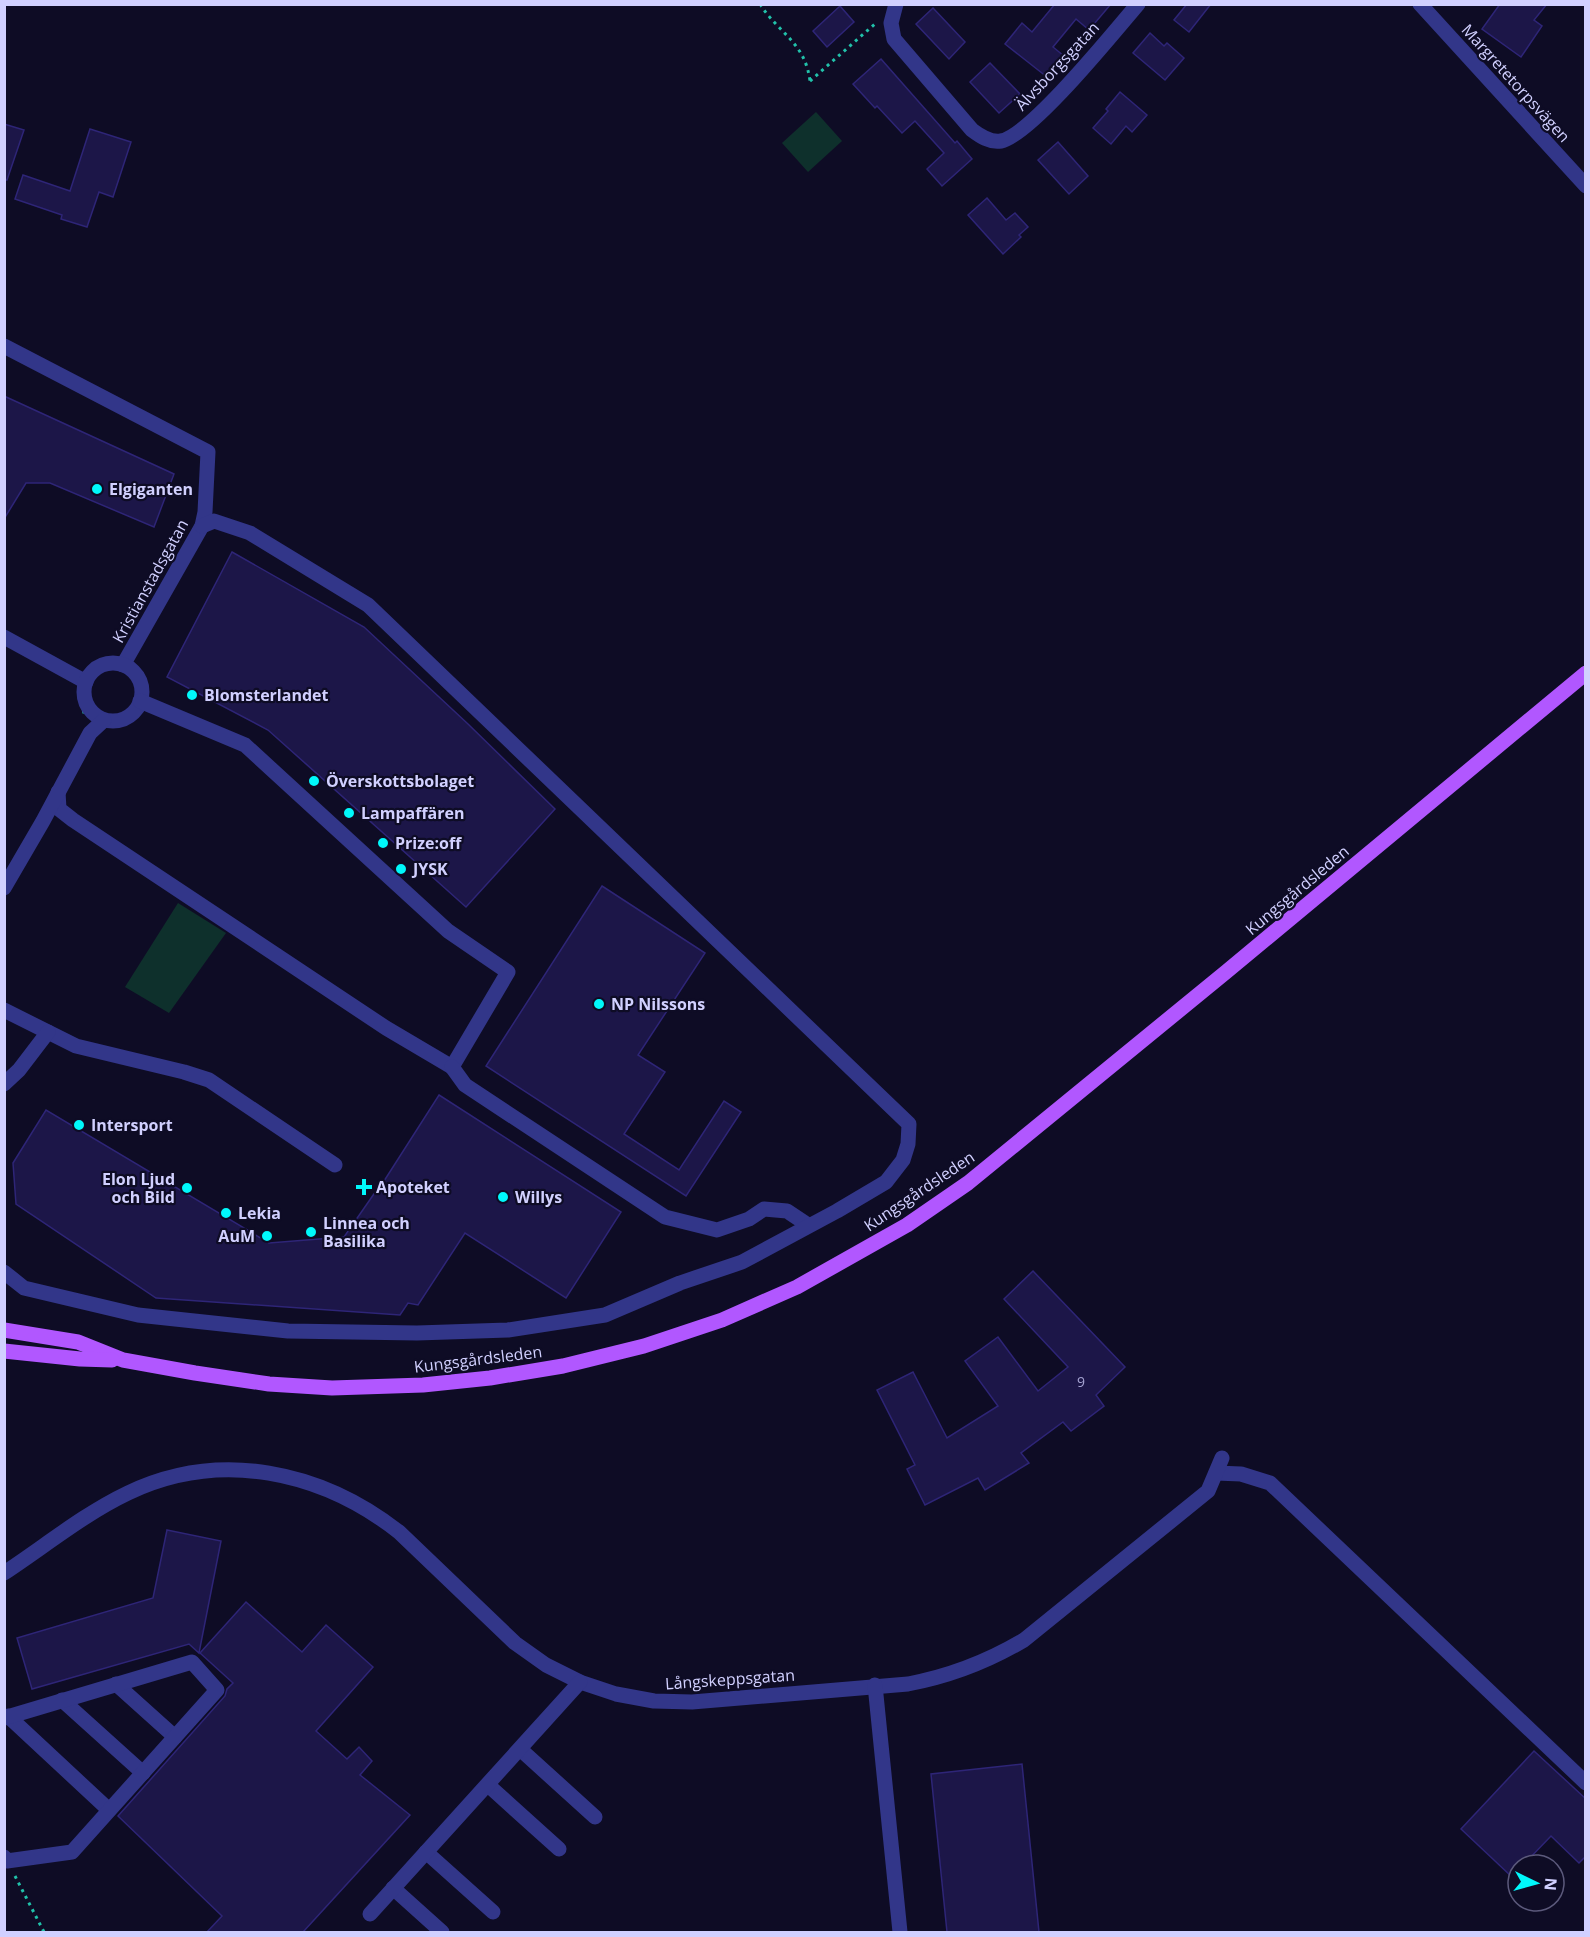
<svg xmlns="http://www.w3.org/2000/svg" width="1590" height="1937" font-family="'Open Sans',sans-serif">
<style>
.green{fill:#0e302c}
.building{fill:#1c1648;stroke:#2e2577;stroke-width:1.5}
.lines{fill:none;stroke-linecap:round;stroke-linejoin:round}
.path{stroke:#21c2aa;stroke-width:3;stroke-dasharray:3 4.5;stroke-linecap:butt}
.minor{stroke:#323689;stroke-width:15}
.major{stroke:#b157ff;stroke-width:15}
.poi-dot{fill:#00f8fb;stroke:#0e0c25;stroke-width:2}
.labels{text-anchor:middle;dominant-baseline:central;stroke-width:4.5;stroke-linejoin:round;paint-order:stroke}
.number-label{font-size:14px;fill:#a4a2d1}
.street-label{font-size:16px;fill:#d1d0ff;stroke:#0e0c25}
.poi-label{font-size:16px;font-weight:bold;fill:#d1d0ff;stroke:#0e0c25;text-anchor:start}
</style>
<rect width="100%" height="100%" fill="#0e0c25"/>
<g class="green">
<polygon points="816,112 842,141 808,172 782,143"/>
<polygon points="178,903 226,933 169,1013 125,987"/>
</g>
<g class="building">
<polygon points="1055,4 1111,4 1089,30 1076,19 1053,47 1064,56 1047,77 1005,44 1022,23 1032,32"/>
<polygon points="1187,4 1211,4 1189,32 1174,20"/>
<polygon points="1500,4 1547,4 1534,20 1542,26 1521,57 1482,29"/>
<polygon points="840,6 854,22 827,47 813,31"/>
<polygon points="933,8 965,42 949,59 916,24"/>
<polygon points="1150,33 1164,46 1167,43 1184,58 1165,80 1133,53"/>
<polygon points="881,59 955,143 957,141 972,159 942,186 927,169 944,153 915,121 902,133 877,106 875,108 853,84"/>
<polygon points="990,63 1020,94 999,113 970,82"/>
<polygon points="1120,92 1147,115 1132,132 1126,126 1111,144 1093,128 1108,111 1106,109"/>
<polygon points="4,124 24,130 7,180 4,180"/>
<polygon points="90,129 131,142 113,197 99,192 87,227 61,219 62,215 15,199 23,175 70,191"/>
<polygon points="1058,142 1088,176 1069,194 1038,160"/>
<polygon points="987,198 1006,220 1015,213 1028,227 1019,235 1021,237 1003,254 968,215"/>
<polygon points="4,396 174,474 154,527 50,483 26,483 4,519"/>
<polygon points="232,552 364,627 468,724 555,809 466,907 268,730 167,677"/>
<polygon points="602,886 705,953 638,1055 665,1072 624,1134 679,1170 724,1101 741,1112 686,1196 486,1066"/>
<polygon points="439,1095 621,1212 566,1298 465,1233 418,1305 408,1303 400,1315 156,1298 16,1204 13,1163 46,1110 269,1243 344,1237 376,1191 377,1192"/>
<polygon points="1033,1271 1125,1367 1096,1395 1104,1406 1071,1431 1063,1422 1021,1453 1029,1463 985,1490 978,1478 925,1505 907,1469 915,1465 877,1390 913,1372 947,1438 998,1406 965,1361 998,1337 1038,1391 1068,1367 1004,1299"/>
<polygon points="167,1530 221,1541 199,1653 189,1644 32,1689 17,1638 153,1598"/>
<polygon points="246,1602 302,1652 326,1625 373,1667 316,1731 347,1759 359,1747 372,1761 360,1775 410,1815 303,1932 207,1932 222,1916 118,1816 225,1696 227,1689 233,1683 200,1653"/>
<polygon points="1534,1751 1586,1799 1586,1856 1579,1863 1551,1836 1523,1865 1518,1865 1518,1871 1512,1877 1461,1829"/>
<polygon points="1022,1764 1039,1932 947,1932 931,1774"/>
</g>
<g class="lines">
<g class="path">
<path d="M760,4C779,34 805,42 810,81"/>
<polyline points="810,81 876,23"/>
<polyline points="79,696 85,716"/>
<polyline points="15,1876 44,1932"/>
</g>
<g class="minor">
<path d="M896,4L891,23L894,39L972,130C980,136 990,143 1001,141C1031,135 1114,32 1138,4"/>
<polyline points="1420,4 1586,186"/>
<polyline points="4,346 208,452 205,512 202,526 123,665"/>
<polyline points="4,637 86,682"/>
<circle cx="113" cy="692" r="29"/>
<polyline points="58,792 59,809 73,820 386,1028 452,1067 508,972 448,931 245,745 140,701"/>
<polyline points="4,888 43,821 90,733 104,720"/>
<polyline points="4,1010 76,1046 184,1072 209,1080 335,1165"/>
<polyline points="452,1067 465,1085 665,1217 717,1230 749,1219 764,1209 787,1211 808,1225"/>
<polyline points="4,1084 19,1070 48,1032"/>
<polyline points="4,1272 24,1288 138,1315 288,1331 417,1333 508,1330 605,1315 680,1283 742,1262 837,1211 886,1182 903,1160 908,1144 909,1124 368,605 250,533 214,521 202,526"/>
<polyline points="1216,1473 1241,1474 1270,1483 1586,1783"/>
<path d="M4,1573C45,1546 84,1514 128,1493C220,1449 321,1471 399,1532L515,1643L546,1665L580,1682L616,1694L654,1701L692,1702L908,1684C951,1676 987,1662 1024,1640L1208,1491L1222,1458"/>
<polyline points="116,1684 175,1737"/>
<polyline points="875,1685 900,1932"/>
<polyline points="62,1700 143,1773"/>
<polyline points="8,1716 109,1810"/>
<polyline points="4,1718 192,1662 217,1690 72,1852 7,1861 4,1857"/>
<polyline points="520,1749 595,1817"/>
<polyline points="488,1785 559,1849"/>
<polyline points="426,1852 493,1912"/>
<polyline points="393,1888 442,1932"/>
<polyline points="370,1914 580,1682"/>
</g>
<g class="major">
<polyline points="4,1330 78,1342 123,1360 195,1373 269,1384 332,1388 423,1385 490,1378 563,1366 644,1346 722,1320 797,1287 907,1225 968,1183 1226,972 1586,673"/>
<polyline points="4,1351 80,1359 112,1360"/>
</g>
</g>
<g class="poi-dot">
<circle cx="97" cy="489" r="6"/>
<circle cx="192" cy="695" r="6"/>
<circle cx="314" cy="781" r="6"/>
<circle cx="349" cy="813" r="6"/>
<circle cx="383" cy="843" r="6"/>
<circle cx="401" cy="869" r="6"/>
<circle cx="599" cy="1004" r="6"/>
<circle cx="79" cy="1125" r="6"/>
<path d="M361 1178h6v6h6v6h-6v6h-6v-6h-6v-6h6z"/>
<circle cx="187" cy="1188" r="6"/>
<circle cx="503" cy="1197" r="6"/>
<circle cx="226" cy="1213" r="6"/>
<circle cx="311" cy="1232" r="6"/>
<circle cx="267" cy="1236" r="6"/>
</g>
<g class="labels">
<g class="number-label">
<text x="1081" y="1381">9</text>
</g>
<g class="street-label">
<text transform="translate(1057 66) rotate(-47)">Älvsborgsgatan</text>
<text transform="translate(1516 83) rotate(48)">Margretetorpsvägen</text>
<text transform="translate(150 581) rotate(-61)">Kristianstadsgatan</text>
<text transform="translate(1297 890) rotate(-40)">Kungsgårdsleden</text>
<text transform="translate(919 1191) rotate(-34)">Kungsgårdsleden</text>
<text transform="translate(478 1359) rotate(-7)">Kungsgårdsleden</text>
<text transform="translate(730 1679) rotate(-4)">Långskeppsgatan</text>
</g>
<g class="poi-label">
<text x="109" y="489">Elgiganten</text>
<text x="204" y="695">Blomsterlandet</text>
<text x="326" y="781">Överskottsbolaget</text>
<text x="361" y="813">Lampaffären</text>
<text x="395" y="843">Prize:off</text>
<text x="413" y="869">JYSK</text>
<text x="611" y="1004">NP Nilssons</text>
<text x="91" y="1125">Intersport</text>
<text x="175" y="1179" text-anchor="end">Elon Ljud<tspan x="175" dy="18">och Bild</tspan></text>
<text x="376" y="1187">Apoteket</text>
<text x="515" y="1197">Willys</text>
<text x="238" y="1213">Lekia</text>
<text x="323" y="1223">Linnea och<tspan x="323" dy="18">Basilika</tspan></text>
<text x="255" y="1236" text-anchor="end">AuM</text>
</g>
</g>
<rect width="1590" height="1937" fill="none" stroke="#d1d0ff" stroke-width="12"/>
<g transform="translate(1536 1883) rotate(95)"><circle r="28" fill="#0e0c25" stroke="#5c5a7c" stroke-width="1.5"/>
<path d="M0-4.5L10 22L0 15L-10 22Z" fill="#00f8fb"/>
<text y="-9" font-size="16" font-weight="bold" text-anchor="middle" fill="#d1d0ff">N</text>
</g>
</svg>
